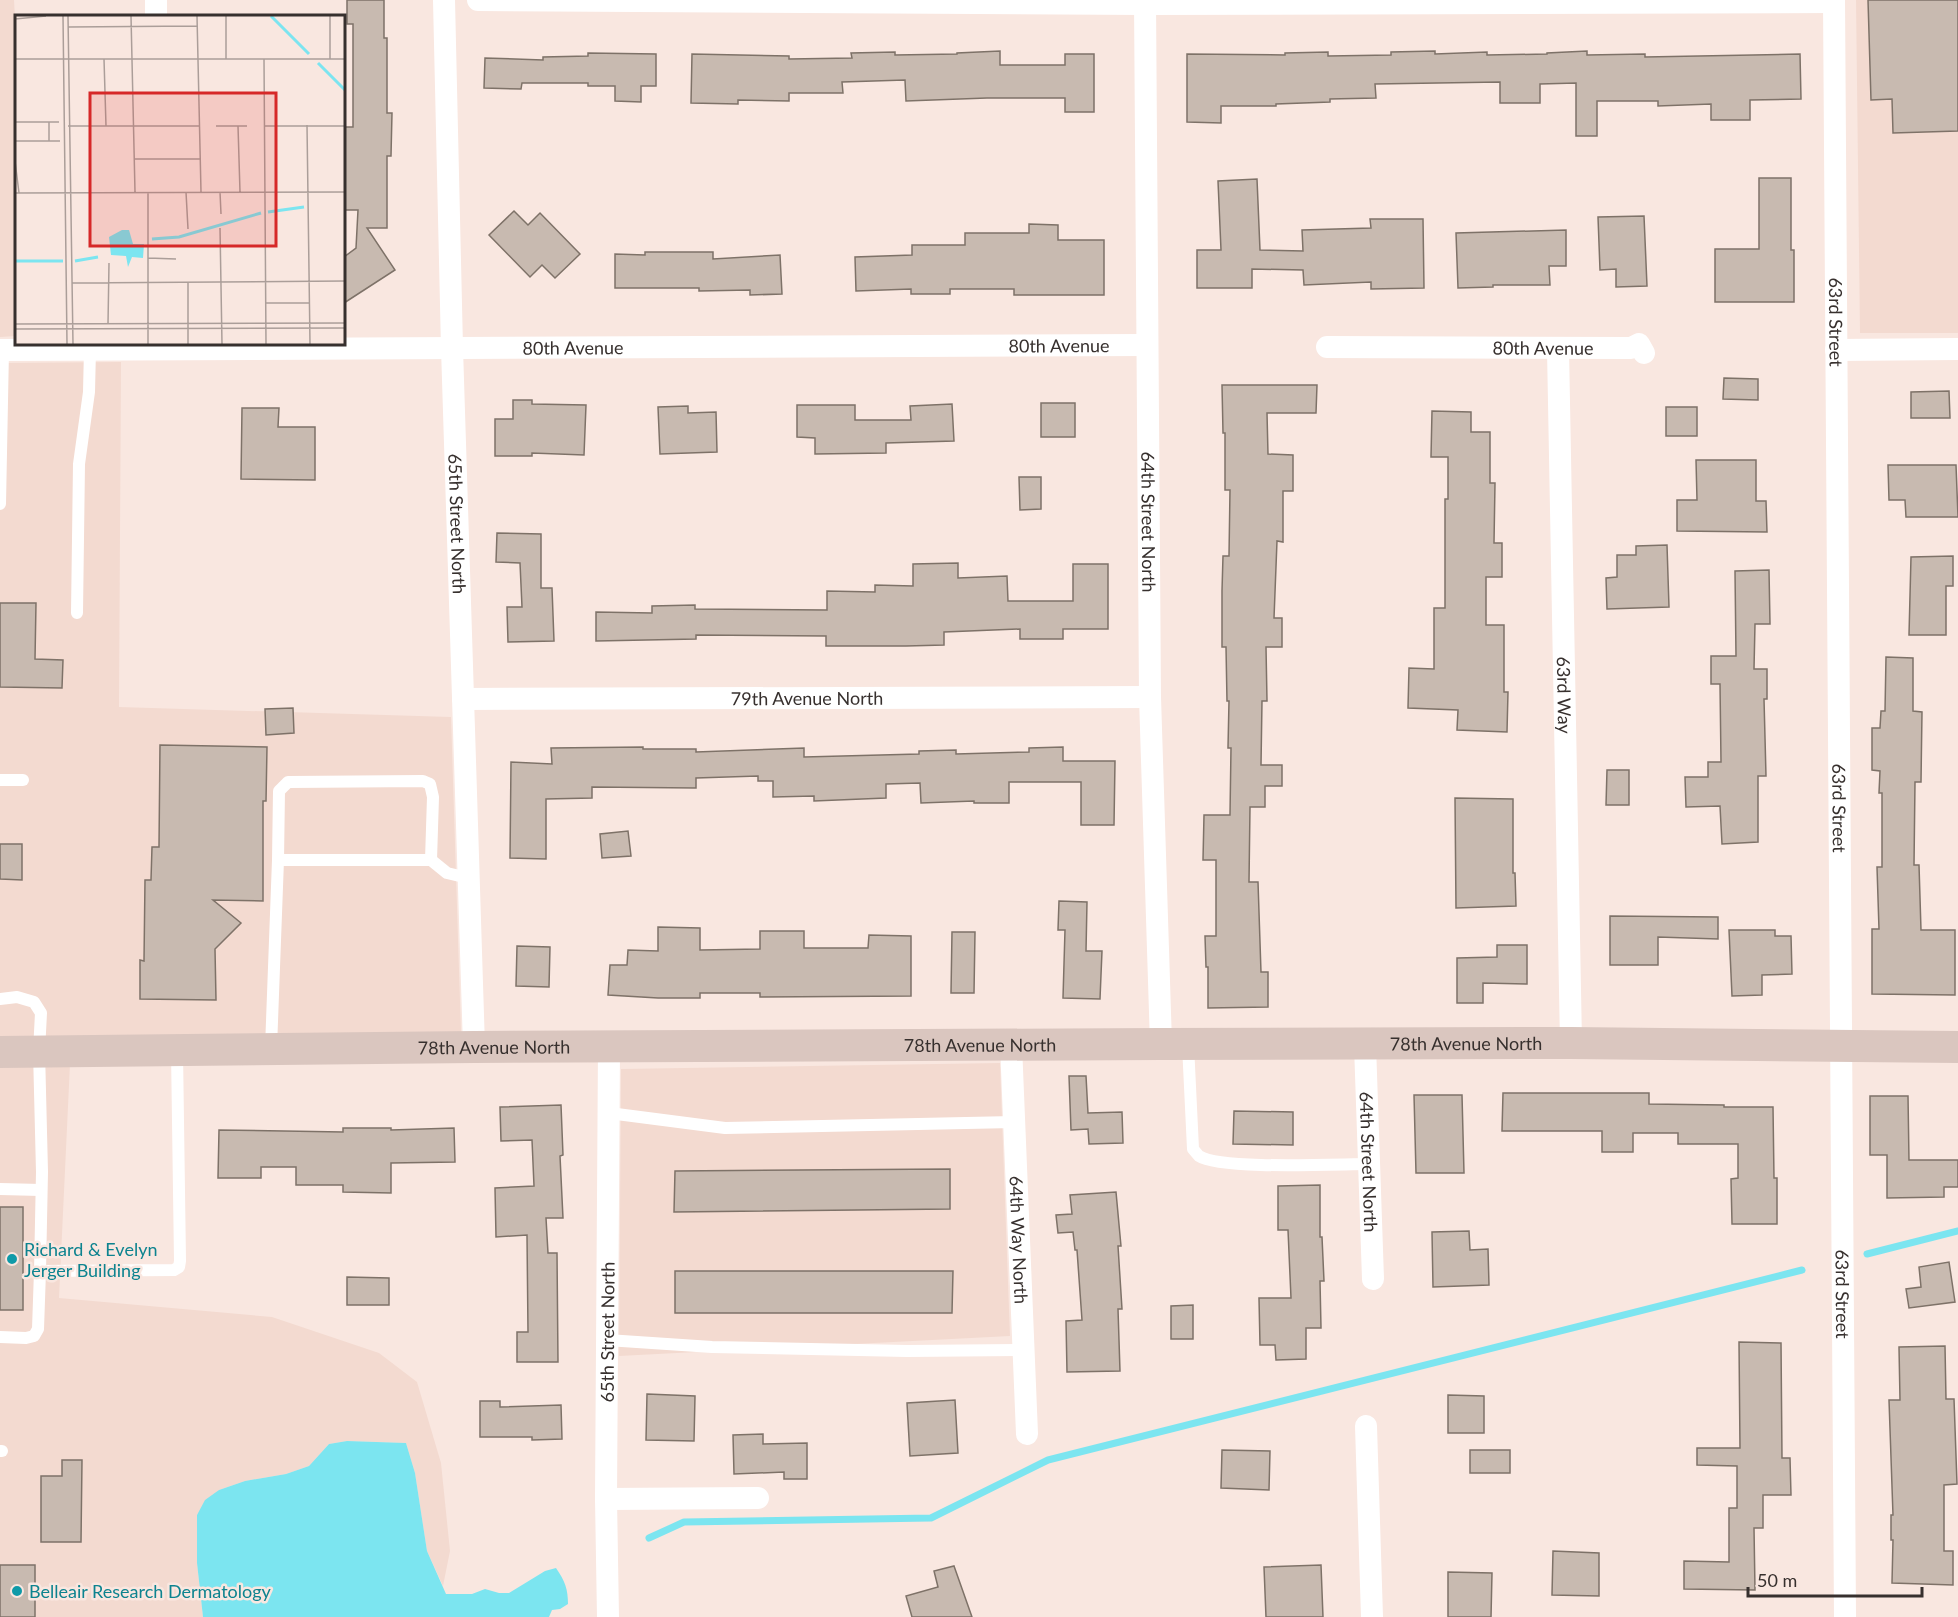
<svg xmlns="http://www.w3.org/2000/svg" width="1958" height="1617" font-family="Lato,sans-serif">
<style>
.built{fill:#f3dad0}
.water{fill:#7ce5f0}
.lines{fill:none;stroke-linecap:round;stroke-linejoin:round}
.stream{stroke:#7ce5f0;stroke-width:7}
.building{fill:#c8bab0;stroke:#7e7268;stroke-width:1.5}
.lane{stroke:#fff;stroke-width:12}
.street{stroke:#fff;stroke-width:22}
.secondary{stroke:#dac6bf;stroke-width:32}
.culture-dot{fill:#0f9aa8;stroke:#f9e7e0;stroke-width:2}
.labels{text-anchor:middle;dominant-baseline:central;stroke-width:5;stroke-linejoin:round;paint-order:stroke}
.street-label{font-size:18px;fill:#37302e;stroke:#f9e7e0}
.culture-label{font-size:18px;fill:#0d838f;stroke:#f9e7e0;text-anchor:start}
.inset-river{fill:none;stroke:#7ce5f0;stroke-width:3}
.inset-road{fill:none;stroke:#ab9e99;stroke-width:1.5}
.view{fill:#d62828;fill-opacity:0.15;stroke:#d62828;stroke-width:3}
.inset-edge{fill:none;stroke:#37302e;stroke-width:3}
</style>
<rect width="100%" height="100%" fill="#f9e7e0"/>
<g class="built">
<polygon points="0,0 14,0 16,35 16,336 0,337"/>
<polygon points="1856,0 1958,0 1958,333 1860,333"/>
<polygon points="121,362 119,707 451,717 461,1033 0,1038 0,363"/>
<polygon points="1000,1063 1010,1336 619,1356 621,1069"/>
<polygon points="70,1064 59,1298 272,1317 379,1353 417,1382 441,1463 450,1551 443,1586 427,1551 415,1473 406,1443 347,1441 329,1444 309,1466 286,1474 245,1481 219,1490 197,1515 197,1563 203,1617 0,1617 0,1065"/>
</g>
<path class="water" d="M347,1441L406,1443L415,1473L427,1551L446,1594H472L485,1589L499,1593H509L545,1571L556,1568C565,1581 568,1589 568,1604L560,1609L552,1610L549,1617H203L197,1563V1515L205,1500L219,1490L245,1481L286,1474L309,1466L329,1444Z"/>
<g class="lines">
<g class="stream">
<polyline points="1867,1254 1958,1231"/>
<polyline points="649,1538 684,1522 931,1518 1048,1460 1802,1270"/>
</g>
</g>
<g class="building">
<polygon points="347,0 384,0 384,38 387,38 387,113 392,113 391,156 387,156 387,228 367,228 395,270 344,303 344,257 356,248 358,210 344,210 344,127 353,127 353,24 347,24"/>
<polygon points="1868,0 1958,0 1958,131 1893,133 1892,99 1871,100"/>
<polygon points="1000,51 1000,65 1065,65 1065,54 1094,54 1094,112 1065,112 1065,98 987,98 906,101 905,80 842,82 843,93 789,93 789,101 738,100 738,104 691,103 692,54 789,56 789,59 852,58 851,53 895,52 895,55 957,54 957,53"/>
<polygon points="1435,51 1435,54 1487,52 1487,55 1547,54 1547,53 1587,51 1587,55 1645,54 1645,57 1800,54 1801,99 1750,100 1750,120 1711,120 1711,104 1658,106 1658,101 1597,101 1597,136 1576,136 1576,83 1540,84 1540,103 1500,103 1500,82 1375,84 1376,98 1330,99 1330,102 1276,104 1276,106 1221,106 1221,123 1187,122 1187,54 1285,55 1285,53 1328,52 1328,56 1391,55 1391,52"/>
<polygon points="588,53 656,54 656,86 641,86 641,102 615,101 615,86 588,86 588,83 522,83 521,89 484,88 485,58 543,60 543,57 588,56"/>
<polygon points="1759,178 1791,178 1791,250 1794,250 1794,302 1715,302 1715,249 1759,249"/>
<polygon points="1257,179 1260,250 1303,251 1302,230 1371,228 1370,219 1423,219 1424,288 1371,289 1371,282 1304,285 1303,270 1252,269 1252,288 1197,288 1197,250 1221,250 1218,181"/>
<polygon points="514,211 528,225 540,213 580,254 555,278 542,265 530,277 489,235"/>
<polygon points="1644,216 1647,286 1616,287 1616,269 1600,270 1598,217"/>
<polygon points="1029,224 1058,225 1058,240 1104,240 1104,295 1014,295 1014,289 950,289 950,294 911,294 911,289 856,291 855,257 912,255 912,245 965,245 965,233 1029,233"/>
<polygon points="1566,230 1566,266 1549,266 1550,285 1493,285 1493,287 1458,288 1456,233"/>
<polygon points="645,252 713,252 713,259 780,255 782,294 750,295 750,290 699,291 699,288 615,288 615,254 645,255"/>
<polygon points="1724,378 1758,379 1758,400 1723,399"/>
<polygon points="1222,385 1317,385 1316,413 1267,413 1268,454 1293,455 1293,491 1283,491 1283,542 1277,541 1274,618 1282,618 1282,647 1266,647 1267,701 1262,701 1261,765 1282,765 1282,786 1265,786 1265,807 1250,807 1249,882 1258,882 1261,972 1268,972 1268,1007 1208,1008 1208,967 1206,967 1205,936 1216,936 1216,860 1203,860 1204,815 1230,815 1231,748 1228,748 1229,701 1227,701 1226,647 1222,647 1222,591 1223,556 1229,556 1230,490 1225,490 1225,433 1223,433"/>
<polygon points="1949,391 1950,418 1911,418 1911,392"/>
<polygon points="513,400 532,400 532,404 586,405 584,455 532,453 532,456 495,456 495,419 513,419"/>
<rect x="1041" y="403" width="34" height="34"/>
<polygon points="952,404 954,441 886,443 886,453 815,454 815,438 797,437 797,405 855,405 855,420 911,420 910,406"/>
<polygon points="688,406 688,413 716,412 717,452 660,454 658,407"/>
<rect x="1666" y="407" width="31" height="29"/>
<polygon points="242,408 279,408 278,427 315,427 315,480 241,479"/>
<polygon points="1432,411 1471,412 1471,432 1490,432 1490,483 1495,483 1494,543 1502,543 1502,577 1486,577 1486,625 1504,625 1504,692 1508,692 1507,732 1457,730 1458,710 1408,708 1409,668 1434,669 1434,608 1445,608 1445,499 1448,499 1448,457 1431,457"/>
<polygon points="1696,460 1756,460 1756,501 1766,501 1767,532 1677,531 1677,500 1697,500"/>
<polygon points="1888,465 1956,465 1958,517 1906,517 1905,500 1889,500"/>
<polygon points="1019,477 1041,477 1041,509 1020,510"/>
<polygon points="497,533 541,534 541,588 552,588 554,641 508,642 507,607 522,607 520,563 496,562"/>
<polygon points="1667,545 1669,607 1607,609 1606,578 1617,577 1617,555 1636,555 1636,546"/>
<polygon points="1953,556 1953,586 1946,586 1946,635 1909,635 1911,557"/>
<polygon points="958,563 958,578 1007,576 1008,601 1073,601 1073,564 1108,564 1108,629 1063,629 1063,639 1020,639 1020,629 944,632 944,645 906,646 826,646 826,636 696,635 696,639 596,641 596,612 652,613 652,606 695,605 695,609 827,610 827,591 875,592 875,585 913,586 913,564"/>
<polygon points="1769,570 1770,624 1755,624 1754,669 1767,669 1767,699 1764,699 1766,776 1758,776 1758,842 1722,844 1720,806 1686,807 1685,777 1708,777 1708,762 1721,762 1720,684 1711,684 1711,656 1736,656 1735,571"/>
<polygon points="0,603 36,603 35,659 63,660 62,688 0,687"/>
<polygon points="1886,657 1913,658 1913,711 1922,712 1921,782 1915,782 1914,865 1919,865 1921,930 1955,930 1955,995 1872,994 1872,929 1879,929 1877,867 1882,867 1882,793 1879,793 1880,771 1872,770 1872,728 1880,728 1881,711 1885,711"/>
<polygon points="293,708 294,733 266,735 265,709"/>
<polygon points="160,745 267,747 266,801 263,801 263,901 213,900 241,923 215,949 216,1000 140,999 140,960 144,961 145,880 151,880 152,847 159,847"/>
<polygon points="643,747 643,749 696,749 696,752 804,748 804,757 919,754 919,751 956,750 956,754 1029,752 1029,748 1063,747 1063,761 1115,761 1114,825 1081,825 1081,782 1009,782 1009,803 974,803 974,801 921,803 920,783 886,784 886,798 814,801 814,796 773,797 773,781 758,781 758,776 696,778 696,788 592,787 592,798 546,799 546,859 510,858 511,762 552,764 551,748"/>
<polygon points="1607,770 1629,770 1629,805 1606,805"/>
<polygon points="1455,798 1513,799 1513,873 1515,873 1516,906 1456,908"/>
<polygon points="628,831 631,856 602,858 600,834"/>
<polygon points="0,844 22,844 22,880 0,879"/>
<polygon points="1059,901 1087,902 1086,951 1102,951 1100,999 1063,998 1065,930 1058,930"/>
<polygon points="1610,916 1718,917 1718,939 1658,937 1658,965 1610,965"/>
<polygon points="658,927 700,928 700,950 760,949 760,931 804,931 804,948 868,948 869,935 911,936 911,996 760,997 760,993 700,993 700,998 658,998 608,995 610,965 627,965 628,950 658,951"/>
<polygon points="1729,930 1775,930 1775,936 1791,936 1792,974 1762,975 1762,995 1732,996"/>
<polygon points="952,932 975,932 974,993 951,993"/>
<polygon points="1497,945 1527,945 1527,984 1483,983 1483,1003 1457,1003 1457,958 1497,957"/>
<polygon points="517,946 550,947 549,987 516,986"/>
<polygon points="1069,1076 1086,1076 1088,1113 1122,1112 1123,1143 1089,1144 1088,1129 1071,1130"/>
<polygon points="1503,1093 1649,1093 1649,1104 1724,1105 1724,1107 1773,1107 1774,1178 1777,1178 1777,1224 1732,1224 1731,1179 1738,1178 1738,1144 1678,1144 1678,1133 1633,1133 1633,1152 1602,1152 1602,1131 1502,1131"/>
<polygon points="1414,1095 1462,1095 1464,1173 1416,1173"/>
<polygon points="1870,1096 1908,1096 1909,1160 1958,1160 1958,1187 1944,1187 1944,1197 1887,1198 1887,1155 1870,1155"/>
<polygon points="561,1105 563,1155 560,1156 563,1218 546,1218 548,1253 557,1253 558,1362 517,1362 517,1332 528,1332 527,1235 496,1237 495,1188 534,1186 532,1140 501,1141 500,1107"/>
<polygon points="1234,1111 1293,1112 1293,1145 1233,1144"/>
<polygon points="343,1128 391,1128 391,1130 454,1128 455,1162 391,1163 391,1193 343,1192 343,1185 296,1185 296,1167 261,1167 261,1178 218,1178 219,1130 343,1132"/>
<polygon points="950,1169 950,1209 674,1212 675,1171"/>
<polygon points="1320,1185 1320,1237 1322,1237 1324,1281 1320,1281 1321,1328 1306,1328 1306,1359 1276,1360 1275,1345 1260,1345 1259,1298 1291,1298 1288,1230 1278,1230 1278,1186"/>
<polygon points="1116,1192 1121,1246 1118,1246 1122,1309 1118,1309 1120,1371 1067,1372 1066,1321 1082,1320 1077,1250 1075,1250 1073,1232 1058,1233 1056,1215 1072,1214 1070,1195"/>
<rect x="0" y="1207" width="23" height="103"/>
<polygon points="1469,1231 1470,1250 1488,1249 1489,1285 1433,1287 1432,1232"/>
<polygon points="1949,1262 1955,1302 1909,1308 1906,1289 1921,1287 1919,1267"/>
<polygon points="675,1271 953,1271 952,1313 675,1313"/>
<polygon points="347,1277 389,1278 389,1305 347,1305"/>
<polygon points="1193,1305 1193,1339 1171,1339 1171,1306"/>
<polygon points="1739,1342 1781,1343 1782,1458 1790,1458 1791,1495 1763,1495 1763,1528 1754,1528 1755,1590 1684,1589 1684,1561 1729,1562 1729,1508 1737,1508 1737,1466 1697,1465 1697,1448 1740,1448"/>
<polygon points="1945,1346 1946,1399 1954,1399 1957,1484 1944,1485 1944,1551 1953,1551 1953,1585 1892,1583 1893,1540 1891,1540 1891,1515 1893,1515 1889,1400 1900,1400 1899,1347"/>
<polygon points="647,1394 695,1396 694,1441 646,1440"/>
<polygon points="1448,1395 1484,1396 1484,1433 1448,1433"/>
<polygon points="955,1400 958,1453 910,1456 907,1403"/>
<polygon points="480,1401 500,1401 500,1407 561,1405 562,1439 532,1440 532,1437 480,1437"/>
<polygon points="763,1434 763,1444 807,1443 807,1479 784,1479 784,1472 734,1474 733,1435"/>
<polygon points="1222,1450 1270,1451 1269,1490 1221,1488"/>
<rect x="1470" y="1450" width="40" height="23"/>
<polygon points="62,1460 82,1460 81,1542 41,1542 41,1476 62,1476"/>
<polygon points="1553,1551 1599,1553 1599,1596 1552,1595"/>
<rect x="0" y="1565" width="35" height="52"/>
<polygon points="1321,1565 1323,1617 1266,1617 1264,1567"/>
<polygon points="954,1566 972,1617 912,1617 906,1596 938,1587 934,1571"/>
<polygon points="1448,1572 1492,1573 1491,1617 1448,1617"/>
</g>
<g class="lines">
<g class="lane">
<polyline points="0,504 3,350"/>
<polyline points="77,613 79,464 89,392 90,349"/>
<polyline points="0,780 23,780"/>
<polyline points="278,860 279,791 288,782 423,781 430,784 433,797 431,860"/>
<polyline points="0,999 17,997 34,1002 41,1013 39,1051 42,1172 40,1271"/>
<path d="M1188,1045L1193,1149C1193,1149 1198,1155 1199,1156C1220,1170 1338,1164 1369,1164"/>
<polyline points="271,1048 278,860 431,860 447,873 468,878"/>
<polyline points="609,1113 725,1128 1014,1122"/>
<polyline points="0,1189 41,1190"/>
<polyline points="0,1337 26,1338 34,1336 38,1329 40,1271 174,1270 179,1267 180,1261 177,1051"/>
<polyline points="607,1340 712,1347 907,1351 1023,1350"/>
<polyline points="0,1451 2,1451"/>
</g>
<g class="street">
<polyline points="156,0 156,16"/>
<path id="s1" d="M444,0L452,348L474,1047"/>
<polyline points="478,0 1145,4 1834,2"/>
<path id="s2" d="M1145,0L1150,697L1161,1044"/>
<path id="s3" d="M1834,0L1845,1617"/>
<path id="s4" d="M1327,347L1631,348L1639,344L1644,353"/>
<path id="s5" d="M1558,349L1571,1043"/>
<path id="s6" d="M0,350L1146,345"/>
<polyline points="1836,350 1958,349"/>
<path id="s7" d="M463,699L1150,697"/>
<path id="s8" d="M1011,1045L1027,1434"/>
<path id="s9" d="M1365,1045L1373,1279"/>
<polyline points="1366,1426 1372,1617"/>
<polyline points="606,1499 758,1498"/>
<path id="s10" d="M608,1617L606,1499L609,1047"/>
</g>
<path class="secondary" id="s11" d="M0,1052L474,1047L1161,1044L1571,1043L1958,1047"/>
</g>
<g class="culture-dot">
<circle cx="12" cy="1259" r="6"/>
<circle cx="17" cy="1591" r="6"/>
</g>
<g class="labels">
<g class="street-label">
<text stroke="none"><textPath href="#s3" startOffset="322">63rd Street</textPath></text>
<text stroke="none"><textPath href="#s6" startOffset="1059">80th Avenue</textPath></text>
<text stroke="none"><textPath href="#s6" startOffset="573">80th Avenue</textPath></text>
<text stroke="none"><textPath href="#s4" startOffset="216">80th Avenue</textPath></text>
<text stroke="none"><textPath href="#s2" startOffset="522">64th Street North</textPath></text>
<text stroke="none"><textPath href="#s1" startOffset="524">65th Street North</textPath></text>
<text stroke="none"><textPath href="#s5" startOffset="346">63rd Way</textPath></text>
<text stroke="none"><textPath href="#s7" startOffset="344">79th Avenue North</textPath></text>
<text stroke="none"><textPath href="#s3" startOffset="808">63rd Street</textPath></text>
<text stroke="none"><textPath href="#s11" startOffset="1466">78th Avenue North</textPath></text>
<text stroke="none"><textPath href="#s11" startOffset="980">78th Avenue North</textPath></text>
<text stroke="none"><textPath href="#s11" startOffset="494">78th Avenue North</textPath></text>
<text stroke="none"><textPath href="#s9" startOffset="117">64th Street North</textPath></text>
<text stroke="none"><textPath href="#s8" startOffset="195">64th Way North</textPath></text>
<text stroke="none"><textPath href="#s3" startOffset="1294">63rd Street</textPath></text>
<text stroke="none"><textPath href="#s10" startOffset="285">65th Street North</textPath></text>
</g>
<g class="culture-label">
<text x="24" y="1249">Richard &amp; Evelyn<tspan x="24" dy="21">Jerger Building</tspan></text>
<text x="29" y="1591">Belleair Research Dermatology</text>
</g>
</g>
<g transform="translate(15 15)">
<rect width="330" height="330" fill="#f9e7e0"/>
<path d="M107,215H114L118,229H129L128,243L117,242L113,252L111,241L96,240L94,222Z" fill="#7ce5f0"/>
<path class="inset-river" d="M256,1L294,39M303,48L330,75M253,197L289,192M137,224L164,222L246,198M0,246H48M60,246L83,242"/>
<path class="inset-road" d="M48,1L52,329M53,1L58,329M116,1L120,177M182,1L186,177M211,1V44M315,1V44M0,4L31,1M53,12L182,11M0,44H330M89,44L91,111M249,44L251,329M117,78H250M0,107H44M34,107V126M292,110L295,329M53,111H184M201,111H232M223,111L225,177M250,111H330M0,126H45M119,144H185M0,146L4,178M171,177L173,214M205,177L206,199M0,178L330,177M205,213L207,329M133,243L161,244M173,267V329M57,268L330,266M251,288H295M0,309L330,308M93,309L94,248M0,314L330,313M133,329V177"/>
<path class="view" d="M75,78H261V231H75Z"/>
<rect width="330" height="330" class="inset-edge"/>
</g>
<path d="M1748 1587v9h174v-9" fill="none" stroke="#37302e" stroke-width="3"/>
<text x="1757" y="1587" font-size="18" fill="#37302e" stroke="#f9e7e0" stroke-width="4.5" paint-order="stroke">50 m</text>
</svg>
